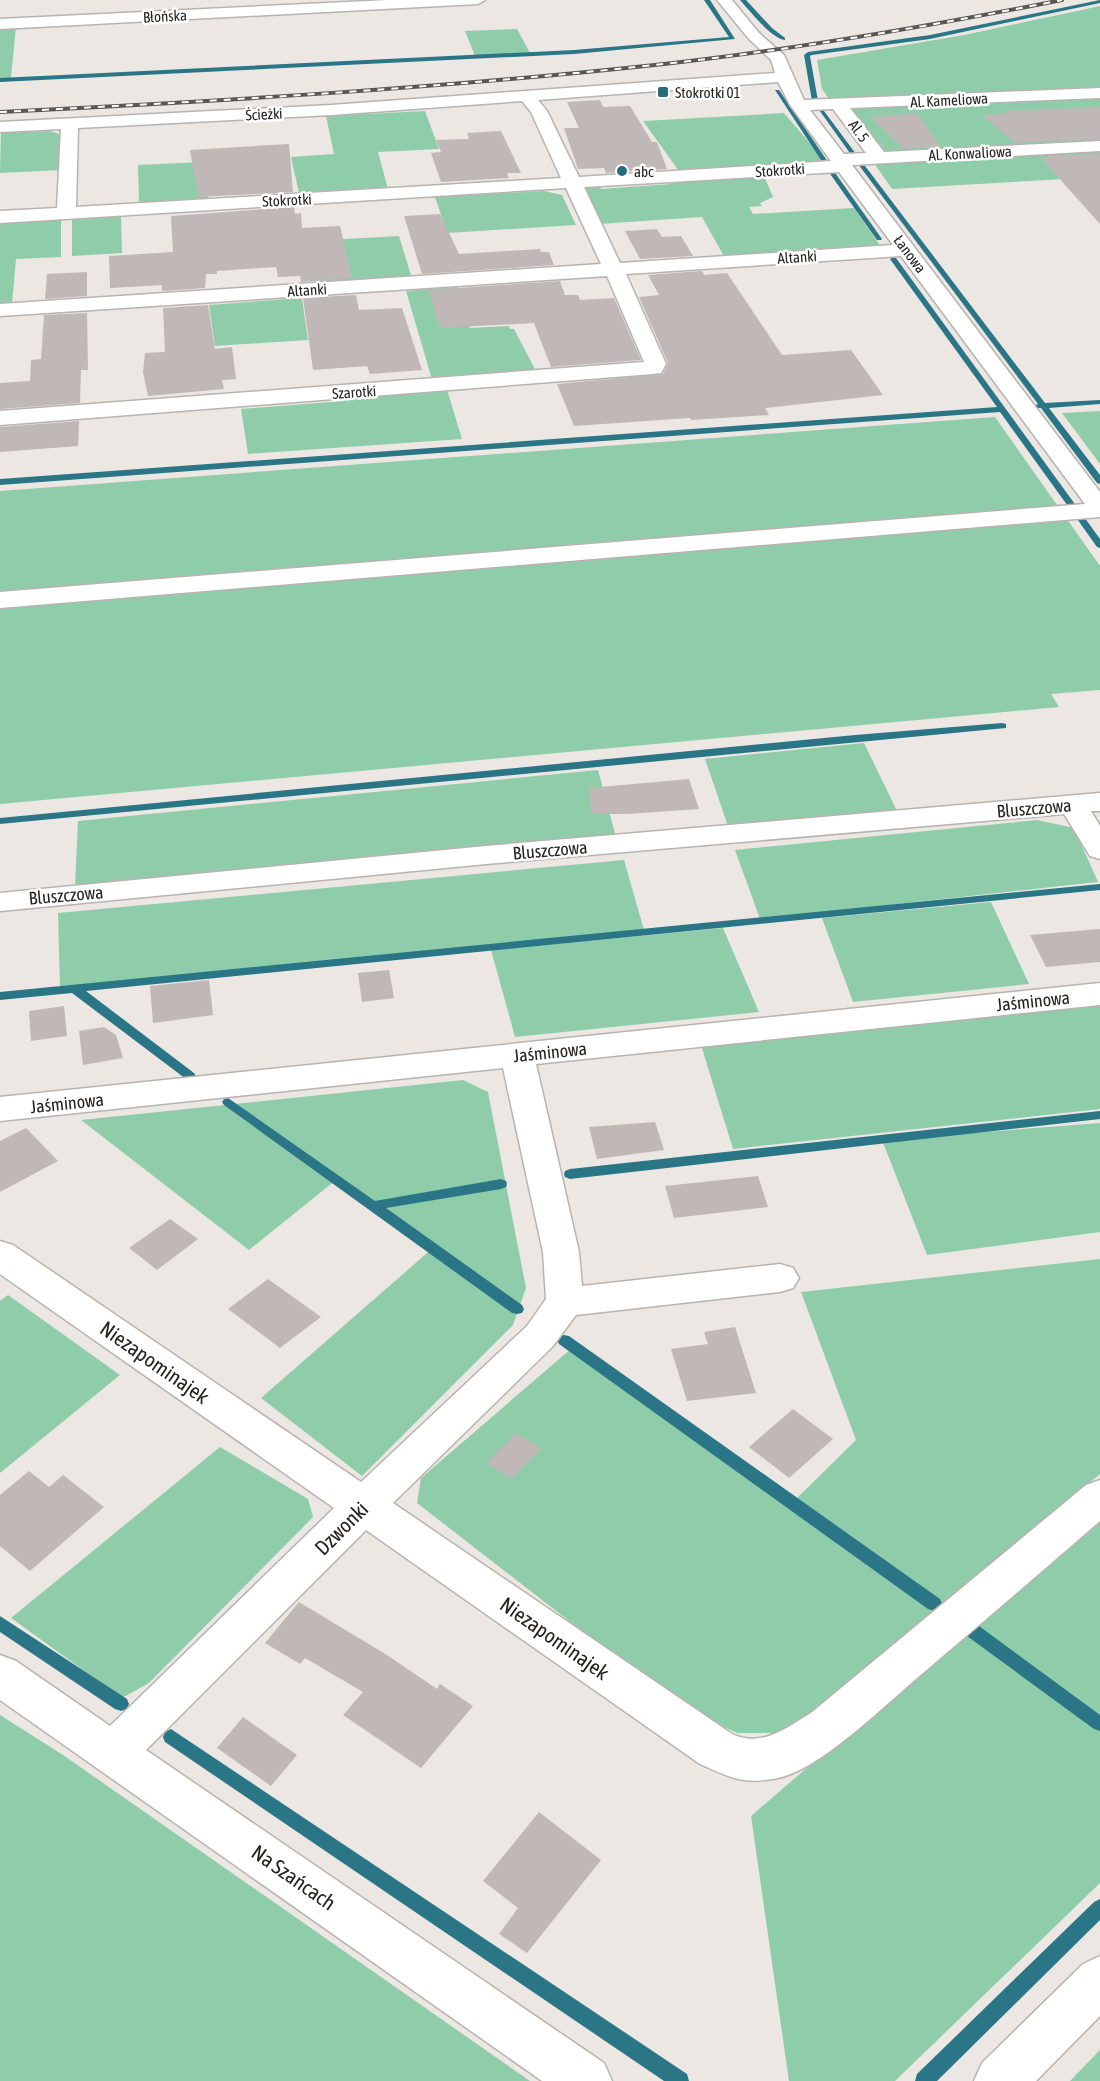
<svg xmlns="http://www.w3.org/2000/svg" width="1100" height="2081" font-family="'Asap Condensed',sans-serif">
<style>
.green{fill:#8fcdaa}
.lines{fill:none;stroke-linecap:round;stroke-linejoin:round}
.stream{fill:#2a7687;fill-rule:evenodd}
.building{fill:#bfb8b6}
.minor-casing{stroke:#b8b3af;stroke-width:3}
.minor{fill:#fff;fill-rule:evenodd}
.rail-casing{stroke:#595653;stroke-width:4}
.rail{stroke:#fff;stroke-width:2;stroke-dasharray:7;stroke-linecap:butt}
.poi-dot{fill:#266c7b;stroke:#fff;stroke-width:2}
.labels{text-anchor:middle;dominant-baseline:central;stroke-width:5;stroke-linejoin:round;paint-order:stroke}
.far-street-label{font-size:15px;fill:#252321;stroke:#fff}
.far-poi-label{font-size:15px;fill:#252321;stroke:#fff;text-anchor:start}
.street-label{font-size:18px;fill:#252321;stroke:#fff}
.near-street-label{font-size:21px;fill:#252321;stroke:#fff}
</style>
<rect width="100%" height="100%" fill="#ece7e2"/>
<g class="green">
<polygon points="1100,6 1100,177 892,189 822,89 817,60 964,35"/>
<polygon points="16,26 11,78 0,79 0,27"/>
<polygon points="517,29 530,53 475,56 465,31"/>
<polygon points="425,111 439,149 378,152 388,189 299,193 291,157 334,154 326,116"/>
<polygon points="784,113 826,162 679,171 643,121"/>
<polygon points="50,131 62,135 61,170 0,173 1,133"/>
<polygon points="203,162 208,199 139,202 138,165"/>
<polygon points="763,174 773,197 760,203 762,206 749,207 753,214 854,208 881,247 725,258 702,217 599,224 585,189 591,185 599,184 601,189 671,184 670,180"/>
<polygon points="544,191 562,195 576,225 447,233 435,197"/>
<polygon points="121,215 122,253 72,256 72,218"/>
<polygon points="61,219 61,257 16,259 12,304 0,305 0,223"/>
<polygon points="399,236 412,279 317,285 308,241"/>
<polygon points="457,287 470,328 509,326 510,329 514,329 538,375 433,383 406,291"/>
<polygon points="302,298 308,340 215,346 209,305"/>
<polygon points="444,388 448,393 462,439 248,454 241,409 344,401 343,396"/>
<polygon points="1100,411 1100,464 1062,413"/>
<polygon points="995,417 1100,566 1100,690 1051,694 1059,707 0,804 0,491"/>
<polygon points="864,743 897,811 728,826 705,759"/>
<polygon points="598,770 616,837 75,887 78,821"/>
<polygon points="1037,820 1074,828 1098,882 760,919 735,850"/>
<polygon points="624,860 644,930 60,989 58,913"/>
<polygon points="991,902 1029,984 853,1002 822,918"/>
<polygon points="723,928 759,1012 515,1037 491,950"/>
<polygon points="1100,1004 1100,1109 733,1149 701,1045"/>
<polygon points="463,1080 488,1092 526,1288 513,1325 362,1476 261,1398 434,1247 336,1180 249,1250 81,1120"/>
<polygon points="1100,1123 1100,1232 927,1255 882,1140"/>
<polygon points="1100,1259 1100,1474 948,1600 792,1733 737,1733 676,1704 417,1503 421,1478 572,1348 791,1504 856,1440 801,1292"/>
<polygon points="8,1295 120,1375 0,1473 0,1301"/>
<polygon points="220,1447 308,1499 313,1517 149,1683 122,1698 11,1618"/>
<polygon points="1100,1515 1100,1883 895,2081 789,2081 751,1816"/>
<polygon points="0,1715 63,1755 530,2081 0,2081"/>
<polygon points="1100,2050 1100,2081 1070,2081"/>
</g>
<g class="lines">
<g class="stream">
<polygon points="704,0 710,0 735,39 574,54 0,82 0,78 574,50 729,37"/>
<path d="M740,0H746L772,28L785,38V40C771,38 750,11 740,0Z"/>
<polygon points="1100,0 1100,3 930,39 812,55 810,56 818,101 815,103 812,101 804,55 808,52 930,35"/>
<polygon points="775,90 779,90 828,162 827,163 823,163"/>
<polygon points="817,107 821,107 856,154 856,156 852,156"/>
<polygon points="858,162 862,162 1045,403 1100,400 1100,404 1049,408 1100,475 1100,484 1097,483 1041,408 1035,408 1034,406 1038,404 858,164"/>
<polygon points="829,170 833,170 882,239 881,240 877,240 828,171"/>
<polygon points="894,257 896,258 1077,507 1076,509 1070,509 1000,412 0,485 0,479 997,407 890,259"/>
<polygon points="1079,513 1082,514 1100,539 1100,548 1097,547 1075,516"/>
<polygon points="1002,723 1006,724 1006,728 0,824 0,818 855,735"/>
<polygon points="1100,884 1100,890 86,991 194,1073 196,1076 194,1079 186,1079 72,993 0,1000 0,992"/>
<polygon points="228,1098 375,1201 501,1179 506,1181 507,1184 506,1187 501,1189 386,1208 522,1305 524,1309 522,1313 517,1314 512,1313 224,1105 222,1102 224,1099"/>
<polygon points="1100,1111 1100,1119 570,1179 565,1177 564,1174 565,1171 570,1169"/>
<polygon points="564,1335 569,1336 940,1599 942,1604 940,1609 934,1611 928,1609 559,1344 557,1340 559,1336"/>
<polygon points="0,1616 127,1699 129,1704 127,1709 121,1711 115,1709 0,1632"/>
<polygon points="973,1624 979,1626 1100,1715 1100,1731 1094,1729 967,1636 965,1631 967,1626"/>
<polygon points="171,1729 687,2074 689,2081 664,2081 165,1742 163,1737 165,1732"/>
<polygon points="1100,1899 1100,1920 937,2081 915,2081 917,2074 1094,1902"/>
</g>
</g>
<g class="building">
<polygon points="600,100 603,107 630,106 652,142 657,142 667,169 606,173 604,168 578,169 564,128 579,128 567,102"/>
<polygon points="1100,107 1100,139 1015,143 982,115 1006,114 1004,111"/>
<polygon points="917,113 941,147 904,149 870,117"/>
<polygon points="501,131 521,173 507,173 509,178 441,182 431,153 441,152 436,140 469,139 467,133"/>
<polygon points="289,144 293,192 198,197 190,150"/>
<polygon points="1100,153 1100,224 1040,157"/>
<polygon points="294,207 295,214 301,213 302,228 340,226 352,278 301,282 300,276 278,277 276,267 217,271 217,274 206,274 205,288 162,291 162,285 110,288 109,256 173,252 171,216"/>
<polygon points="440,214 459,254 540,249 541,252 549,252 554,265 422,274 404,216"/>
<polygon points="657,229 662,237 681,236 693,256 640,259 625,231"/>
<polygon points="702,271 704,275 727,273 782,355 851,350 883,395 765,408 769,415 691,420 690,418 574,426 557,384 663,374 668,363 639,297 659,295 648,275"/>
<polygon points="87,272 87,296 45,299 47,274"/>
<polygon points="560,281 565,295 578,295 580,300 614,298 641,360 551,367 534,323 440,328 428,290"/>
<polygon points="356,295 359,310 402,308 422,370 370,374 367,366 313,370 303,298"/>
<polygon points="208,305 215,349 232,347 236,379 222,380 224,389 148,396 143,372 145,353 165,352 163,308"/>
<polygon points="87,313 88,370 81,370 80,403 0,409 0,383 30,381 31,360 41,359 44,315"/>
<polygon points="79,421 78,446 0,452 0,427"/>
<polygon points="689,779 699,809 626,814 591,814 589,788"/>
<polygon points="1100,929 1100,962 1046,967 1030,935"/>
<polygon points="389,970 394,998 362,1002 358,973"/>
<polygon points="209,980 213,1015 153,1023 150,986"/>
<polygon points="64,1006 67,1036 31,1041 29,1011"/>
<polygon points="104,1027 116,1035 123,1058 83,1065 79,1031"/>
<polygon points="655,1122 664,1150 597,1159 589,1127"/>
<polygon points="26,1128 58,1161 0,1192 0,1141"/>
<polygon points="758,1176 768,1207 674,1218 665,1186"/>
<polygon points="170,1219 198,1239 157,1270 129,1248"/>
<polygon points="268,1279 321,1317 280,1348 228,1309"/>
<polygon points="735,1327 756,1393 687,1401 671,1349 708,1344 704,1332"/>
<polygon points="793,1409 833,1439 789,1478 749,1447"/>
<polygon points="516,1433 541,1449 511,1479 486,1463"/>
<polygon points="29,1471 49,1487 63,1475 104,1507 30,1571 0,1546 0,1495"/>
<polygon points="299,1602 387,1655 437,1689 440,1684 473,1706 421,1768 343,1715 363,1692 305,1658 300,1664 265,1643"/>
<polygon points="243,1717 297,1755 271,1786 217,1748"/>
<polygon points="539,1812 601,1860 527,1953 499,1934 518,1908 483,1881"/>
</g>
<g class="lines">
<g class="minor-casing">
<g id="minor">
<polygon points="388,0 485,0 478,4 0,29 0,19"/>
<path d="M717,0H732L759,33L784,55L804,100L1100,88V98L850,108L884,152L1100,141V151L852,165L1100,492V517L0,608V592L1085,504L901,256L626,274L666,364L661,373L653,374L0,425V411L644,362L607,276L0,316V304L601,264L566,188L0,223V211L57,208L61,129L0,132V122L331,105L775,73L771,60L749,39ZM778,82L790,105L831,161L579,177L547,111L538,100ZM522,101L531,112L561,178L76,207L78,128L331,115ZM833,109L866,153L844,154L810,110ZM839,172L893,245L620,263L584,187Z"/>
<polygon points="1100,793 1100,811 1091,811 1100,826 1100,859 1090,856 1064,814 486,864 0,911 0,893 486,846"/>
<path d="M1100,983V1005L536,1064L579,1252L582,1286L780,1264L793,1268L799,1278L793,1288L780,1292L576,1315L553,1346L393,1503L732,1734C762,1748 786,1728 811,1713L1086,1485L1100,1480V1521C1039,1574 978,1626 917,1678C884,1706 819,1770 778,1778C742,1785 732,1778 700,1764L366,1530L146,1750L604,2063L612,2081H542L0,1700V1655L16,1661L110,1726L334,1508L0,1274V1241L13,1245L361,1482L527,1326L546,1299L543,1252L503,1068L0,1121V1097Z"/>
<polygon points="1100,1956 1100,2016 1036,2081 974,2081 982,2063 1083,1964"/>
</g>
</g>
<use href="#minor" class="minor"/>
<g class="rail-casing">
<path id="rail" d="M0,112C222,101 444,88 664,64C798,49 930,26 1062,0"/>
</g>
<use href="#rail" class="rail"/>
</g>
<g class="poi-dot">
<rect x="657" y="86" width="12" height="12" rx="3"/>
<circle cx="622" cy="171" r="6"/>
</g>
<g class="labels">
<g class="far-street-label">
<text transform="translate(165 16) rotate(-3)">Błońska</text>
<text transform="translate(949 100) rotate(-3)">Al. Kameliowa</text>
<text transform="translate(264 114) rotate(-3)">Ścieżki</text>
<text transform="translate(859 131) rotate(53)">Al. 5</text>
<text transform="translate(970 153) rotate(-3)">Al. Konwaliowa</text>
<text transform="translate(780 170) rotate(-4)">Stokrotki</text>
<text transform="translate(287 200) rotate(-3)">Stokrotki</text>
<text transform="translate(910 254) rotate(53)">Łanowa</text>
<text transform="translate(797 257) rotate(-4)">Altanki</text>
<text transform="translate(307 290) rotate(-4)">Altanki</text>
<text transform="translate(354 392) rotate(-4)">Szarotki</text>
</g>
<g class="far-poi-label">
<text x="675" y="92">Stokrotki 01</text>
<text x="634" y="171">abc</text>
</g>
<g class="street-label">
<text transform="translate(1034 808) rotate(-5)">Bluszczowa</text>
<text transform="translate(550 850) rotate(-5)">Bluszczowa</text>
<text transform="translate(66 895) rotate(-5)">Bluszczowa</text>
<text transform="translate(1033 1001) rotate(-6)">Jaśminowa</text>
<text transform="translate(550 1052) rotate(-6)">Jaśminowa</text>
<text transform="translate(67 1103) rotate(-6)">Jaśminowa</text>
</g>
<g class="near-street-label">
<text transform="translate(155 1362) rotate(35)">Niezapominajek</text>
<text transform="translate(341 1528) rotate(-45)">Dzwonki</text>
<text transform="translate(555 1638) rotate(35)">Niezapominajek</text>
<text transform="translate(294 1877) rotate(35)">Na Szańcach</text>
</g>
</g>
</svg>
